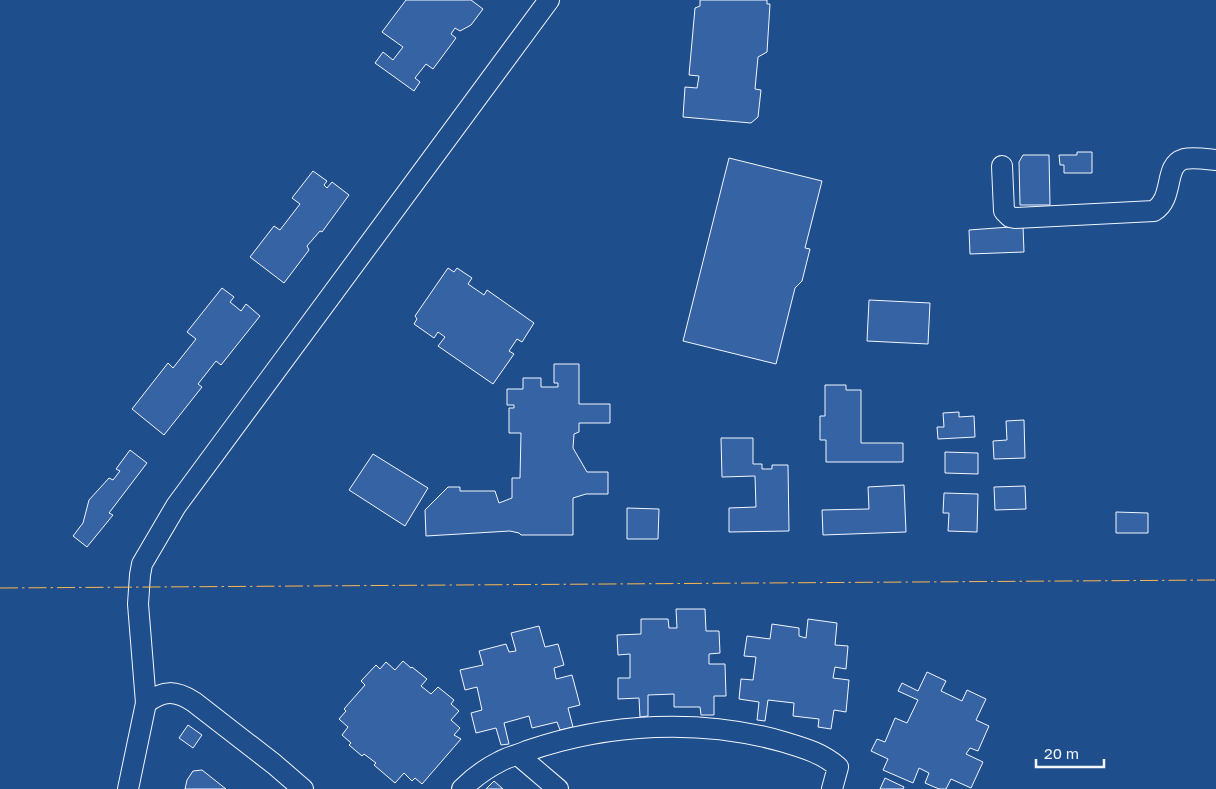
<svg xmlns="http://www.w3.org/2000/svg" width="1216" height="789" font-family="'Golos Text',sans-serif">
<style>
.building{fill:#3563a3;stroke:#f2f6ff}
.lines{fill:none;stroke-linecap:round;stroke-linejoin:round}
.minor-casing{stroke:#f2f6ff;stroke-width:22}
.minor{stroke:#1f4e8c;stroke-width:20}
.power{stroke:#ffb74d;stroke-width:1;stroke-dasharray:18 4 2.5 4;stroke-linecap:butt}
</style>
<rect width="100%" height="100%" fill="#1f4e8c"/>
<g class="building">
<polygon points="406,0 471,0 483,9 471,25 460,31 455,28 451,34 456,38 433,69 426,64 415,78 420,82 414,91 375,63 383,52 393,60 403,47 382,32"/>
<polygon points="700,0 767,0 767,4 770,4 767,52 758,57 755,89 761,90 758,117 751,123 683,117 685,87 697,88 699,76 689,75 695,8 700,6"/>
<polygon points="1077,152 1092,152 1092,173 1064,173 1064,165 1060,165 1059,155 1077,155"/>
<polygon points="1023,155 1049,155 1050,205 1020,205 1019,162"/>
<polygon points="729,158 822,181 805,248 810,249 802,281 795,288 776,364 683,341"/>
<polygon points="313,171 327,181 324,185 327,188 332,182 349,195 322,232 320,231 307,246 309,250 284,283 250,257 274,226 280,230 300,204 292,198"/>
<polygon points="1023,226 1024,252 970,254 969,230"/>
<polygon points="448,268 454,272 457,268 472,278 468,284 484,295 487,290 534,323 522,342 517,339 509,351 514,354 493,384 438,346 445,337 438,332 434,338 414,324 417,319 415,316"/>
<polygon points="222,288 234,297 230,302 241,311 246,304 260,316 221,365 216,361 198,384 202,387 164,435 132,409 168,363 173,368 196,339 187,332"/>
<polygon points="869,300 930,303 928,344 867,341"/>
<polygon points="554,364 579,364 579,404 610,404 610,423 579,423 579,432 574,434 573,448 587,472 608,472 608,494 586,494 573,498 573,535 521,535 519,533 510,531 426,536 425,510 448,487 460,487 460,491 495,491 499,503 512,498 512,478 520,478 521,433 509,433 509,408 514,408 514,405 507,405 507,389 523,389 523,378 541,378 541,387 558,387 558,383 554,383"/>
<polygon points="825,385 846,385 846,390 861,390 861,443 903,443 903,462 826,462 826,440 820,440 820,416 825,416"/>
<polygon points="959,412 959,417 974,416 975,437 938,439 937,427 944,427 943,413"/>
<polygon points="1024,420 1025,458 994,459 993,441 1007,440 1006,421"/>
<polygon points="721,438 753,438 753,464 762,464 762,469 772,469 772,465 788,465 789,531 729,532 729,508 756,507 755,476 722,477"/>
<polygon points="130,450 147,463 109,513 113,515 87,547 73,536 83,523 89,500 109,478 113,480 120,471 116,469"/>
<polygon points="945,452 978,453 978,474 945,473"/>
<polygon points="373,454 428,488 405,526 349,490"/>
<polygon points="904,485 906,532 823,535 822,510 869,509 868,487"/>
<polygon points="1025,486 1026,509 995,510 994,487"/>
<polygon points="944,493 978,494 977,532 948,531 949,513 943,513"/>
<polygon points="627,508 659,509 658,539 627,539"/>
<polygon points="1116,512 1148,513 1148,533 1116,533"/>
<polygon points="676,609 705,609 706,631 719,631 720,653 709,654 709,664 725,664 726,696 714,696 714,715 701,715 700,707 674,707 674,694 648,695 648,716 640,717 639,698 618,699 618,678 630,678 630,654 618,655 617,635 641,634 641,619 668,619 669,628 677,628"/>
<polygon points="808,619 837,623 835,645 848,646 846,669 835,667 833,678 849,680 846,712 834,710 831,729 818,727 819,719 793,716 794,703 768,700 765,721 757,720 759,702 739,699 741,679 753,680 756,657 744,656 747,636 770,639 772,624 799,628 799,636 806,638"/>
<polygon points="539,626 545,647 558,644 564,665 554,668 556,679 572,675 580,705 568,708 573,727 560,730 557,722 532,728 529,716 504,723 509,744 501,745 496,728 476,733 471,713 482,710 477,687 465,690 460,670 483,665 479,651 506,644 509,652 516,651 511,633"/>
<polygon points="403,661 411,668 412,667 427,679 421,686 431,694 438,687 454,700 451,704 459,711 451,720 460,728 454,735 461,739 422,784 415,778 412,781 404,773 395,783 374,765 376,763 364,754 362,756 349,745 351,743 342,735 348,727 339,719 346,711 344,709 365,685 361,681 376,665 380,669 386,662 395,670"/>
<polygon points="927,672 946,681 941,691 962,701 967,690 986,699 976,720 989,726 978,751 970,748 966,754 983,762 971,788 951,779 946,789 939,789 925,783 929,773 919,768 913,783 883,770 888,759 871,751 877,739 885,742 895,718 907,723 918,700 898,691 902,683 918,691"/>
<polygon points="188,725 202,735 193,748 179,738"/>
<polygon points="202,770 226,789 185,789 187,780 193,771"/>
<polygon points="885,778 904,787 903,789 880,789"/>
<polygon points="494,781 503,789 486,789"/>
</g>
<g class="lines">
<g class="minor-casing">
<g id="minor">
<path d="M1002,166L1004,211L1010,217L1015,218L1154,211C1175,198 1163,165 1184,159C1193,157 1206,159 1216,160"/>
<polyline points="146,703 138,604 140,575 142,564 176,506 549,0"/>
<polyline points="518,755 558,789"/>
<path d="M128,789L146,703C164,690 175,690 194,702L274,764L303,789"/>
<path d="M462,789C473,778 485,769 499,762C507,757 518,755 527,751C608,723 701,718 784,742C804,748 822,753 838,767L832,789"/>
</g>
</g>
<use href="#minor" class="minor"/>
<polyline class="power" points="0,588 1216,580"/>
</g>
<path d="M1036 759v8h68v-8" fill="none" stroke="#f2f6ff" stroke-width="2.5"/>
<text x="1044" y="759" font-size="15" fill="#f2f6ff" stroke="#1f4e8c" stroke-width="4" paint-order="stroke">20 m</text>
</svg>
